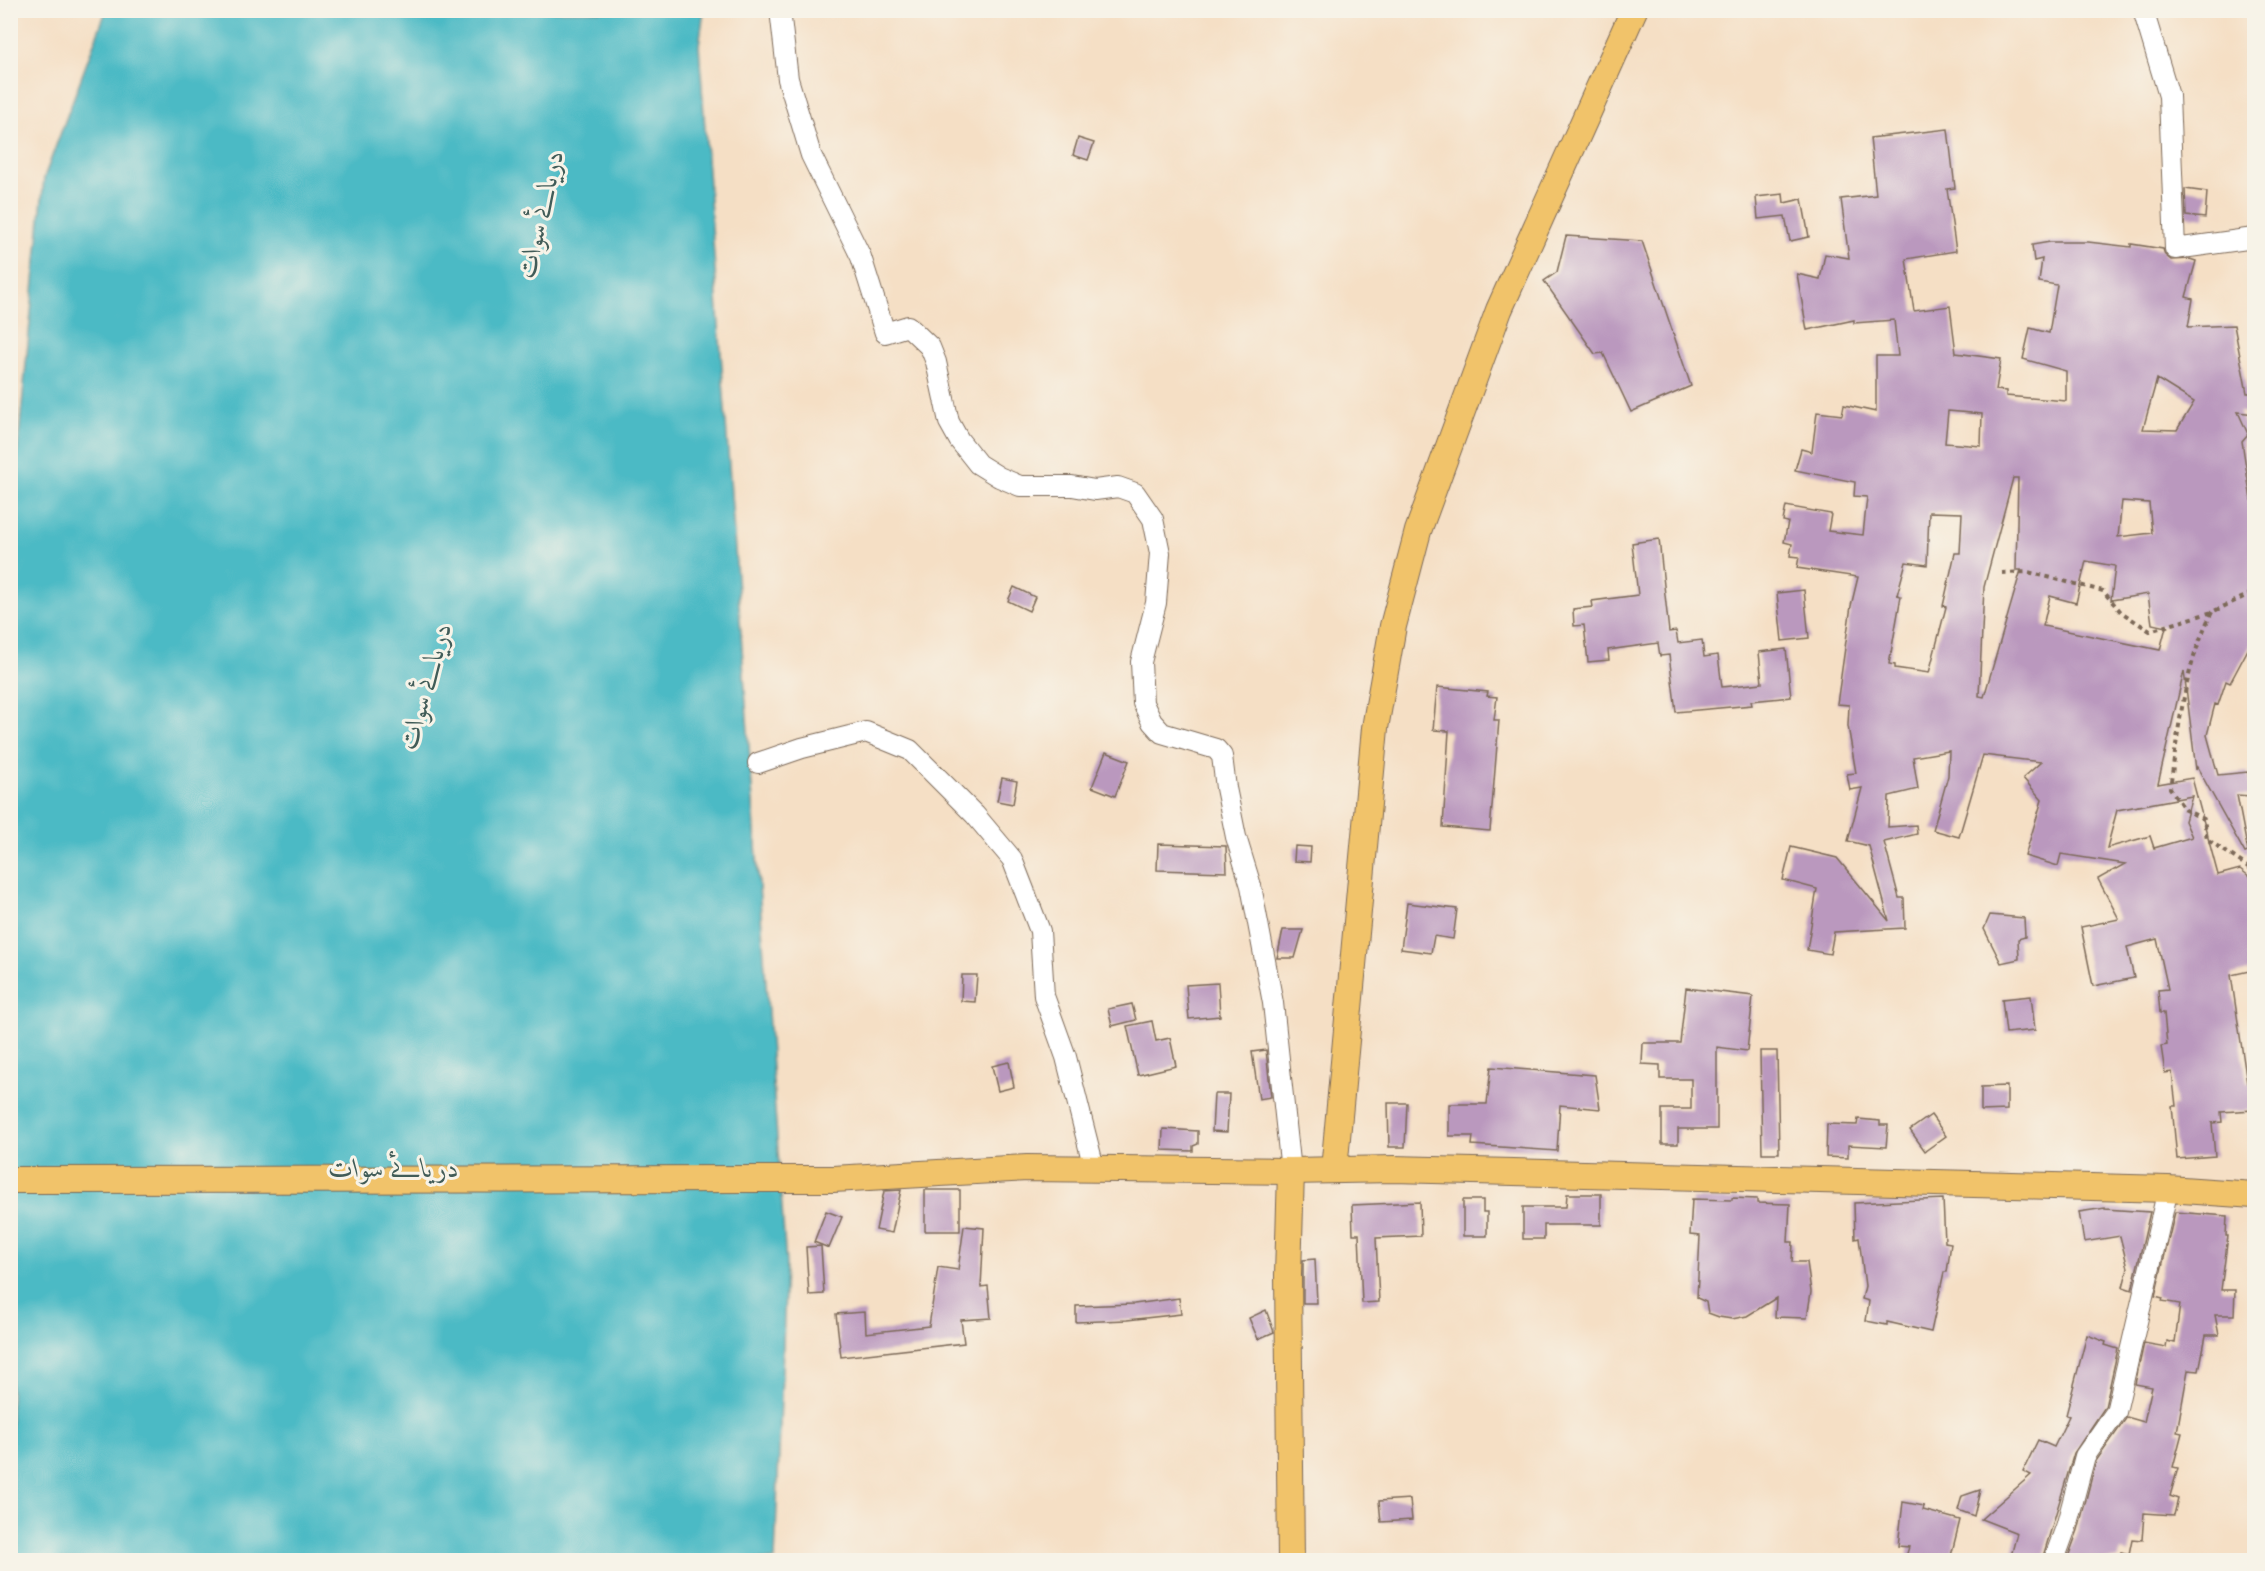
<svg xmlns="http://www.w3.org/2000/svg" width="2265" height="1571" font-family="'IM FELL DW Pica',Amiri,serif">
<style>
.water{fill:#4cbac5;stroke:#447272;stroke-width:1.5}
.building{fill:#ba98be;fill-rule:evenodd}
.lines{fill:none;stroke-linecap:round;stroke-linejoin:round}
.minor-casing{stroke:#7c6958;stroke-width:22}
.major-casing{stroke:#7c6958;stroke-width:28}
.path{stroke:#7c6958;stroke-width:4;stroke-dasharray:4.5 4.5;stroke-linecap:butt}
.minor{stroke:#fff;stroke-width:20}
.major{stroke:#f1c36a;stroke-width:26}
.labels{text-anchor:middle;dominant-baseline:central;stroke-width:6;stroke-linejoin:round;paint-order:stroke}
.water-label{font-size:27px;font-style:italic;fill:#415c58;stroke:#f7f3e8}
</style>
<rect width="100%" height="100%" fill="#f7f3e8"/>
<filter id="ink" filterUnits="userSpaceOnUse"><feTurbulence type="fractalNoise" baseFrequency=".0167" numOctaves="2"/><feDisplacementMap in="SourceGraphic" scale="12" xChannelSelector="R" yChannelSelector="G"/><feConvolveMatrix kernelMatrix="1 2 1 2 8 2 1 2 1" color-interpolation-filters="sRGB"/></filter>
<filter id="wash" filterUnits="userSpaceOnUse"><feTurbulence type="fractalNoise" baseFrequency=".008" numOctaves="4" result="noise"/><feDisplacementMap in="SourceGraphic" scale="24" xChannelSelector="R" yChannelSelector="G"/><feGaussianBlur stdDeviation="1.35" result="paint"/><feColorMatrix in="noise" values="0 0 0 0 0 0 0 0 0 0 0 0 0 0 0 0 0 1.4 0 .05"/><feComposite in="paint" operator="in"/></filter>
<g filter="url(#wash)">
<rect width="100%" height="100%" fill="#f5dfc5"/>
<polygon class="water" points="106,11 704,11 699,45 786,1264 775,1560 11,1560 11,519 44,178"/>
<g id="blocks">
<g class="building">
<path d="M1948,129L1955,188L1947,189L1956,251L1906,259L1914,311L1950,306L1956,353L2001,359L1996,390L2006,391V396L2066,401V371L2023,359L2030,328L2049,333L2057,285L2039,282L2042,259L2034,261L2032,245L2050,242H2088L2131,247V244L2163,249L2165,255L2171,260L2190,259L2196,261L2186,297L2193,299L2188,327L2234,325L2247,393H2254V414L2238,412L2248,434L2242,441L2251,500H2254V638L2230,683L2226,681L2218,705L2215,704L2207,735L2218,775L2248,772L2251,796L2237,795L2248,852L2245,853L2197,767L2196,770L2184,671L2158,784L2192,778L2218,875L2240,869L2254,880V970L2231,975L2247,1083L2254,1082V1110L2221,1112L2222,1122L2212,1123L2215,1156L2177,1159L2172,1106H2176L2172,1072L2165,1073L2161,1046L2167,1045L2164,1013H2160L2158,990L2168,989L2157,939L2127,947L2134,978L2093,986L2081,927L2119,919L2098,879L2125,864L2061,854L2058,866L2025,856L2042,800L2023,778L2041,762L1983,755L1959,837L1933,830L1948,776L1949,751L1913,757L1918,789L1889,796L1888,827L1916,825L1917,834L1884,842L1899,898H1904L1905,928L1834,932L1830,954L1807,950L1817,889L1783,880L1791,847L1837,858L1889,921L1869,846L1848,841L1862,788L1850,790L1847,774L1856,773L1848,726L1849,705L1837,704L1851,606L1858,577L1797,568L1799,557L1790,556L1792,544L1784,542L1788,522L1783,521L1786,506L1831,514L1828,531L1863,535L1867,497L1854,496L1855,482L1795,470L1801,449L1812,452L1817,412L1842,415L1844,405L1876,412V356H1898L1894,320L1854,323V320L1807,330L1797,274L1820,279L1825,254L1849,258L1841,199L1876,195L1870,138ZM2157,379L2194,402L2177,430L2143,429ZM1948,411L1982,414L1981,446L1945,443ZM2013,478H2018L2016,570H2021L1984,697L1979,696L1984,587ZM2122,501L2149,503L2152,533L2118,537ZM1929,512L1962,513L1960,553H1955L1943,606L1946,607L1929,673L1895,668V665L1889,664L1901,596L1897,595L1906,562L1927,565ZM2086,561L2115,566L2111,600L2148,594L2152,624L2166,627L2160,650L2043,626L2050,596L2076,603ZM2192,796L2185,821L2192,837L2154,848L2150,836L2107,848L2117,810Z"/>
<polygon points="1078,138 1094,143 1088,160 1073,155"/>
<polygon points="2185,189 2207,192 2205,218 2186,216"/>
<polygon points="1783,194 1784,203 1802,199 1809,237 1790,241 1785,216 1758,219 1756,197"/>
<polygon points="1566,236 1642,241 1691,386 1631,412 1603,353 1595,354 1544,281 1557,272"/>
<polygon points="1659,539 1669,632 1676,631 1678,643 1702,640 1704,657 1718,655 1722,687 1762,683 1759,652 1786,649 1791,697 1751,701 1752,705 1676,712 1669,655 1660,656 1658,643 1608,650 1609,660 1588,662 1584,625 1574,626 1573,609 1593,607 1592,601 1638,595 1632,543"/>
<polygon points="1014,587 1035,597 1029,611 1008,601"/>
<polygon points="1804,590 1809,638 1782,641 1777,593"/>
<polygon points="1437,687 1488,692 1487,696 1497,697 1494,720 1499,720 1490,831 1443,827 1449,731 1433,730"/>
<polygon points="1106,752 1129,761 1115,796 1092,787"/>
<polygon points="1002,778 1017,781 1013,804 997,801"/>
<polygon points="1158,844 1226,846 1227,872 1157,870"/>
<polygon points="1295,846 1311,847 1310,862 1294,861"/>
<polygon points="1407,903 1457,909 1453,939 1434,936 1431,953 1401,949"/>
<polygon points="1990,915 2024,918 2025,937 2018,939 2019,959 2001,963 1984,929"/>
<polygon points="1283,930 1303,930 1295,958 1277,958"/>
<polygon points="962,975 977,975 975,1002 961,1001"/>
<polygon points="1218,983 1220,1016 1189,1019 1186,985"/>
<polygon points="1686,988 1753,996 1747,1051 1717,1047 1717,1129 1678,1129 1678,1144 1662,1144 1662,1109 1691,1109 1691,1079 1660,1079 1660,1065 1642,1064 1643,1043 1680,1043"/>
<polygon points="2031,996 2035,1030 2006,1033 2002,999"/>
<polygon points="1132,1004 1136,1020 1112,1026 1108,1009"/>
<polygon points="1152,1021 1156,1041 1170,1038 1176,1066 1138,1075 1127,1026"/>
<polygon points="1266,1050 1271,1097 1259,1099 1252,1052"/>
<polygon points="1760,1051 1777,1051 1779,1153 1762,1153"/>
<polygon points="1009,1062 1014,1087 998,1091 992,1066"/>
<polygon points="1491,1067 1595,1075 1600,1109 1560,1105 1557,1151 1472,1145 1473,1136 1449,1136 1449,1104 1487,1104"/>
<polygon points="2007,1086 2007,1110 1981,1111 1981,1087"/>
<polygon points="1214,1094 1229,1094 1227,1132 1212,1131"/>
<polygon points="1388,1103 1407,1103 1405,1147 1389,1147"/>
<polygon points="1931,1115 1946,1136 1925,1151 1910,1130"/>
<polygon points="1858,1119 1880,1121 1880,1125 1888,1125 1886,1147 1848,1145 1848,1158 1826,1157 1827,1124 1857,1125"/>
<polygon points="1163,1129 1198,1131 1198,1144 1193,1146 1193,1151 1162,1150"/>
<polygon points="901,1190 892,1233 876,1230 884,1191"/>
<rect x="925" y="1190" width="35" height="41"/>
<polygon points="1567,1194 1601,1194 1601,1225 1544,1225 1544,1239 1523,1239 1523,1207 1566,1207"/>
<polygon points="1732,1198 1757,1199 1757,1203 1790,1204 1788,1242 1793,1242 1792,1262 1807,1262 1811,1292 1807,1318 1775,1317 1776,1298 1747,1316 1732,1319 1719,1317 1708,1313 1706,1302 1697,1298 1700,1236 1690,1235 1692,1199 1732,1200"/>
<polygon points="1943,1199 1945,1242 1951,1243 1947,1272 1944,1272 1931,1332 1887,1322 1887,1325 1866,1321 1869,1301 1862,1299 1865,1286 1859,1238 1855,1239 1854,1203"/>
<polygon points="1463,1200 1483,1200 1483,1212 1487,1212 1487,1236 1463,1236"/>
<polygon points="1420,1202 1421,1236 1376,1238 1379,1302 1362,1303 1359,1234 1353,1234 1352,1205"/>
<polygon points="2105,1208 2105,1209 2150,1212 2132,1290 2123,1287 2128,1268 2120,1236 2084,1242 2079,1212"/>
<polygon points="826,1211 842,1217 829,1248 814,1242"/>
<polygon points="2175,1212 2227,1216 2226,1236 2228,1236 2221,1290 2235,1290 2234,1315 2215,1315 2219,1335 2206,1335 2199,1371 2188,1370 2177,1432 2182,1433 2173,1467 2178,1468 2170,1496 2178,1499 2174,1515 2144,1513 2142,1540 2132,1539 2129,1554 2121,1552 2118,1560 2067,1560 2078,1530 2096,1461 2127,1417 2144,1422 2152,1387 2135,1384 2144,1343 2166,1347 2167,1341 2175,1343 2180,1304 2162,1301 2163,1298 2155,1296"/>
<polygon points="964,1226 984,1228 981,1287 988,1286 991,1318 961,1320 964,1343 841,1357 836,1314 865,1312 866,1333 929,1326 938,1267 958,1270"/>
<polygon points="821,1246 824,1294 809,1295 806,1247"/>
<polygon points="1315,1259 1317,1303 1303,1303 1303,1260"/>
<polygon points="1179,1298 1181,1314 1127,1320 1076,1322 1076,1306 1134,1304"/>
<polygon points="1266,1310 1274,1332 1258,1339 1249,1318"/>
<polygon points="2087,1335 2106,1342 2105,1345 2118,1349 2105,1407 2074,1453 2042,1560 2010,1560 2017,1533 1981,1519 2031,1475 2023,1471 2038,1440 2054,1447 2069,1416 2066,1415"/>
<polygon points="1980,1490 1974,1516 1958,1510 1962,1496"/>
<polygon points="1410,1499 1412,1520 1381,1522 1379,1501"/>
<polygon points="1903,1502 1924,1506 1923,1510 1960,1520 1950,1560 1905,1560 1909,1547 1898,1546"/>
</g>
</g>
</g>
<g filter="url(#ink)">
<use href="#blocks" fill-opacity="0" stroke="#7c6958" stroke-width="1.5"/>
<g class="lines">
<g class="minor-casing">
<g id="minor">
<polyline points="780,10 788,79 811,155 861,257 885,333 908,326 930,347 936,362 949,422 959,440 978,464 999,477 1020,486 1072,486 1095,490 1118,487 1135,493 1153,519 1160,553 1156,603 1141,662 1143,703 1152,722 1162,733 1216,749 1222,756 1226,788 1236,837 1251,886 1273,1003 1291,1171"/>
<polyline points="2143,10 2169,96 2175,249 2254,238"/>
<polyline points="758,763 802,748 866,732 910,750 975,815 1012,859 1040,931 1044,996 1066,1057 1094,1168"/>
<polyline points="2054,1560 2066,1527 2085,1456 2116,1412 2168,1189"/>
</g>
</g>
<g class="major-casing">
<g id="major">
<polyline points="1334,1170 1375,728 1393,626 1418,531 1499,310 1634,10"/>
<polyline points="1291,1171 1288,1275 1291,1560"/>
<polyline points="10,1180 833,1179 1027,1168 1291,1171 1393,1169 2168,1189 2254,1195"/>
</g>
</g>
<g class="path">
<polyline points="2002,573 2028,572 2103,591 2121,612 2150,631 2212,612 2254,592"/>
<path d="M2212,612C2184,667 2179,727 2170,788L2185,810L2204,819L2207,839L2254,871"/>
</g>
<use href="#minor" class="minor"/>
<use href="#major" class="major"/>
</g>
</g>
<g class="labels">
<g class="water-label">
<text transform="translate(541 214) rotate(-77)">دریائے سوات</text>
<text transform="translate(426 686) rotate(-74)">دریائے سوات</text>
<text x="394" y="1169">دریائے سوات</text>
</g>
</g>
<rect width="2265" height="1571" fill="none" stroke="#f7f3e8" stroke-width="36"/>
</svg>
